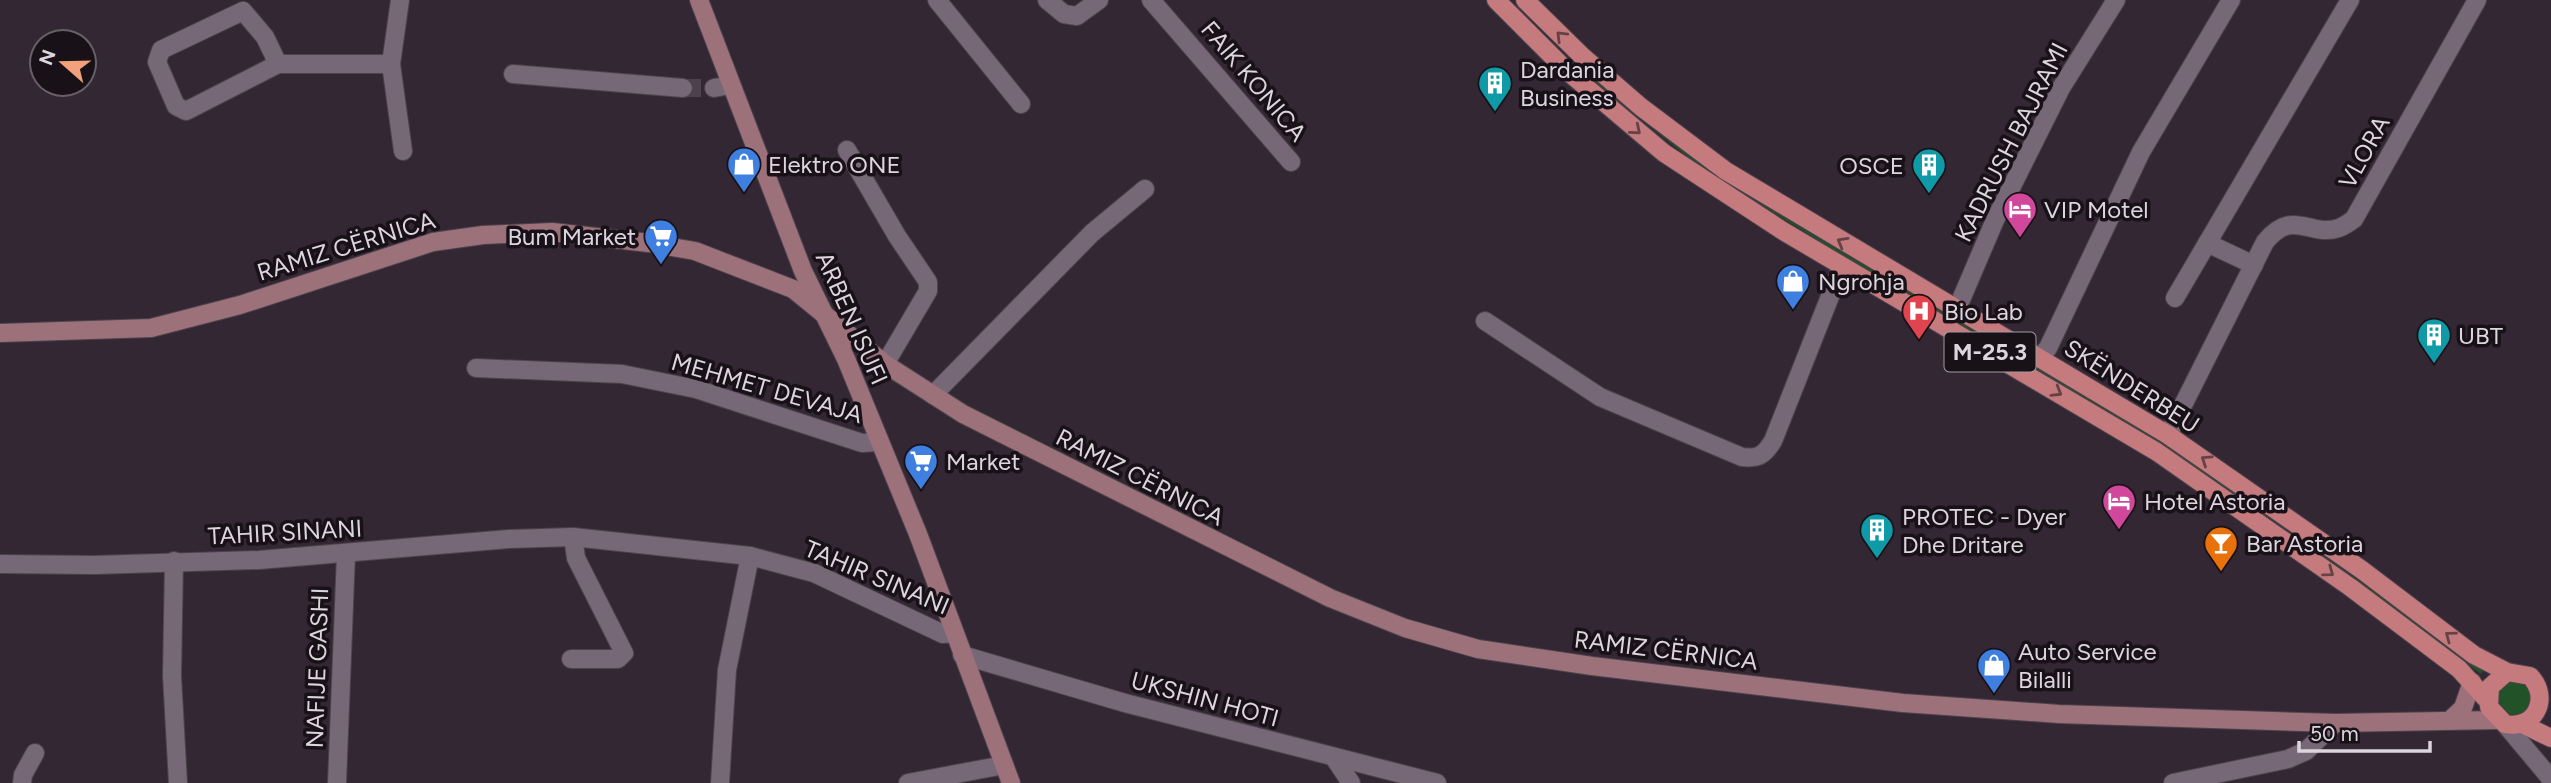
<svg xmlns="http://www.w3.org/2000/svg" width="2551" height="783" font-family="Figtree,sans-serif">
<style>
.green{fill:#225227}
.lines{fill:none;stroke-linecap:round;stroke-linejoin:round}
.street-tunnel{stroke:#4c414c;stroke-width:18;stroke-dasharray:18 9;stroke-linecap:butt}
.street-casing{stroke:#4d434d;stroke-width:20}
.secondary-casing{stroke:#4d434d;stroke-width:20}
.primary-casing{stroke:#4d434d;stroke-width:20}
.street{stroke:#766876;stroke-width:18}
.secondary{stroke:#9d717a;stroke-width:18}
.primary{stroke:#c57b7e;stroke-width:18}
.oneway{stroke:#664146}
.labels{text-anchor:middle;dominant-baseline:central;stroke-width:7;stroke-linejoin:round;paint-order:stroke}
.shield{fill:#181218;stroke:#a29aa2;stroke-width:2}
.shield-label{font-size:23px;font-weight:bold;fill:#ddd5dd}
.poi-label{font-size:24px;fill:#ddd5dd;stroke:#181218;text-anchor:start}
.street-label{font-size:24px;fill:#ddd5dd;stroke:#181218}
</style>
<rect width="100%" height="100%" fill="#332733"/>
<g class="green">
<polygon points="1511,0 1603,87 1658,132 1748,196 2171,448 2484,669 2481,674 2288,531 2170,450 1843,256 1699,166 1602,88"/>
<circle cx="2515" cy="698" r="17"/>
</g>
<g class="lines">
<polyline class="street-tunnel" points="683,88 714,88"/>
<g class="street-casing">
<g id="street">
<polyline points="400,0 391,64 403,151"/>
<polyline points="937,0 1021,104"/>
<polyline points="1047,0 1064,14 1077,16 1099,0"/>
<polyline points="1151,0 1291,162"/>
<polyline points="278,64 265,37 243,11 161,50 157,62 176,106 186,111 278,64 391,64"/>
<polyline points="513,74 683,88"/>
<polyline points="714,88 731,85"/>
<polyline points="847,150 897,236 928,282 928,291 885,364"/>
<polyline points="2207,243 2254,265"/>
<polyline points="2175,298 2350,0"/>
<polyline points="1957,309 1995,220 2061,88 2116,0"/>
<path d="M1485,321L1600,397L1742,457C1759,459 1764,455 1773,441L1842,266"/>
<polyline points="2040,357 2048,348 2141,152 2231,0"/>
<polyline points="476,368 622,374 696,389 862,443 878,442"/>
<polyline points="933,395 1092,233 1145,189"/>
<path d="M2168,435L2265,242C2294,207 2309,238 2339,228C2344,226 2350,222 2354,219L2477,0"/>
<polyline points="174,561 172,676 178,783"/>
<polyline points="0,564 94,565 259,560 509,539 573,537 750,556 814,573 943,634 954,633"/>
<polyline points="962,655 1125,703 1437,783"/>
<polyline points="571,659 618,659 624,653 576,558 573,537"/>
<polyline points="2505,724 2551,779"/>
<polyline points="1335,759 1351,783"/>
<polyline points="22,783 23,775 35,753"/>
<polyline points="337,783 346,554"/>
<polyline points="720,783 727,670 750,556"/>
<polyline points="908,783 1004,765"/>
<polyline points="2173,783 2288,759 2306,751 2335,723"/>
</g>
</g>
<g class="secondary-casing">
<g id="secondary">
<polyline points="699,0 803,271 846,359 918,534 1011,783"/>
<polyline points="0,333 151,328 240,305 433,242 483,235 552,232 649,243 695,251 793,289 885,364 963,414 1330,598 1405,628 1478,649 1592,666 1903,703 2059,714 2335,723 2498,720"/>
<polyline points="2450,720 2463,708 2472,682"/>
</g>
</g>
<g class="primary-casing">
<g id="primary">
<polyline points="1496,0 1567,71 1664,153 1783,231 2157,452 2350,587 2459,669 2487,700"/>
<path d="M1525,0L1581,55L1641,107L1726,171L2168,435L2362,570L2474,655L2507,672L2530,676C2551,698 2535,730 2505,724L2489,707L2490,687L2507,672"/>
<polyline points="2522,724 2551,738"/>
</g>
</g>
<use href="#street" class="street"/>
<use href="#secondary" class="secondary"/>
<use href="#primary" class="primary"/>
</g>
<defs><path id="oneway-chevron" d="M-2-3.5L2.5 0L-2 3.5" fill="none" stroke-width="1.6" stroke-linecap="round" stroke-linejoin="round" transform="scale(1.75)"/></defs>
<g class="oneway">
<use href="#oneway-chevron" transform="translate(1561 36) rotate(-135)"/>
<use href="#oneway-chevron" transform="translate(1636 130) rotate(40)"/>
<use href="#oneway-chevron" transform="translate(1842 242) rotate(-150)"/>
<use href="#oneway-chevron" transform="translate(2057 392) rotate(31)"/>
<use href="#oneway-chevron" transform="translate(2206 460) rotate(-146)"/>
<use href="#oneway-chevron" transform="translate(2329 572) rotate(36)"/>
<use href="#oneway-chevron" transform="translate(2450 636) rotate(-143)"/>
</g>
<defs>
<g id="building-pin" transform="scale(1.75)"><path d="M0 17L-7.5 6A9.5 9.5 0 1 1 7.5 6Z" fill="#0f9aa8" stroke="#181218"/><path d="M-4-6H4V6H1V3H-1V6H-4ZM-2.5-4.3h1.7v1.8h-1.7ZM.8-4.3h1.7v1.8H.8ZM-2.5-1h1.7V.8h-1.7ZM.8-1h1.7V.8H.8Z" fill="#fff"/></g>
<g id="shop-pin" transform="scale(1.75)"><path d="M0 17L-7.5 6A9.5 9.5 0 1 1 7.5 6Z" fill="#3f7fe0" stroke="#181218"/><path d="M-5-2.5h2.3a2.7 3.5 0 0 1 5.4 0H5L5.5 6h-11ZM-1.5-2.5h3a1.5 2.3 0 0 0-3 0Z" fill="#fff"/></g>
<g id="hotel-pin" transform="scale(1.75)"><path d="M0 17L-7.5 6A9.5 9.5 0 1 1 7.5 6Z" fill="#d1479c" stroke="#181218"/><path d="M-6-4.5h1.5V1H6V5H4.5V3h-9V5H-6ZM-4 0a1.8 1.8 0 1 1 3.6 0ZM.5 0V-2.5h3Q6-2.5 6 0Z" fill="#fff"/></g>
<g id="supermarket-pin" transform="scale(1.75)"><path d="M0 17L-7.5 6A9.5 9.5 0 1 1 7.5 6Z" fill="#3f7fe0" stroke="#181218"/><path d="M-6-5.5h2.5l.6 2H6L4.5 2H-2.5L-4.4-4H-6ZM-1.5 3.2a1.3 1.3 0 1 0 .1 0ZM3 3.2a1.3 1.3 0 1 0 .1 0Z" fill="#fff"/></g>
<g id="hospital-pin" transform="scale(1.75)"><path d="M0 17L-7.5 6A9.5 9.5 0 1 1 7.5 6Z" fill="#e0444e" stroke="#181218"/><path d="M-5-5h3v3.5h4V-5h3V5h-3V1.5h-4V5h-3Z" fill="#fff"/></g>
<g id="bar-pin" transform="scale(1.75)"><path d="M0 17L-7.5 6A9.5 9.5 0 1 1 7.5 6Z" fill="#e8710a" stroke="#181218"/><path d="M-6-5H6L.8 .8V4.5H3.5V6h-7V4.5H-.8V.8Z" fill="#fff"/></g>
</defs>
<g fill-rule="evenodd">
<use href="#building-pin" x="1495" y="83"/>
<use href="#shop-pin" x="744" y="164"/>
<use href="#building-pin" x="1929" y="165"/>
<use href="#hotel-pin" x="2020" y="209"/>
<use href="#supermarket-pin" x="661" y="236"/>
<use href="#shop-pin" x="1793" y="281"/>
<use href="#hospital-pin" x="1919" y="311"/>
<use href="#building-pin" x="2434" y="335"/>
<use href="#supermarket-pin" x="921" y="461"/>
<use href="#hotel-pin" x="2119" y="501"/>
<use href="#building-pin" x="1877" y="530"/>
<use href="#bar-pin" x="2221" y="543"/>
<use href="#shop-pin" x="1994" y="665"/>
</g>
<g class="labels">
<rect class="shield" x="1944.5" y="332.5" width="91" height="39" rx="5"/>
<g class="shield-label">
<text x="1990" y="352">M-25.3</text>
</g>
<g class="poi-label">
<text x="1520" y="69">Dardania<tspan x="1520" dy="28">Business</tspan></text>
<text x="768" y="164">Elektro ONE</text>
<text x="1904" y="165" text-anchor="end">OSCE</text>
<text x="2044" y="209">VIP Motel</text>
<text x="636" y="236" text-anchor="end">Bum Market</text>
<text x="1818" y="281">Ngrohja</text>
<text x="1944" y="311">Bio Lab</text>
<text x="2458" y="335">UBT</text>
<text x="946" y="461">Market</text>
<text x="2144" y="501">Hotel Astoria</text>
<text x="1902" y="516">PROTEC - Dyer<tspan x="1902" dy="28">Dhe Dritare</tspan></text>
<text x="2246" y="543">Bar Astoria</text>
<text x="2018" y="651">Auto Service<tspan x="2018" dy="28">Bilalli</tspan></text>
</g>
<g class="street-label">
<text transform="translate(1254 81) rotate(50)">FAIK KONICA</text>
<text transform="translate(2011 142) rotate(-63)">KADRUSH BAJRAMI</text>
<text transform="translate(2364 152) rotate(-61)">VLORA</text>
<text transform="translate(346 246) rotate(-17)">RAMIZ CËRNICA</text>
<text transform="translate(852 318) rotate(66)">ARBEN ISUFI</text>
<text transform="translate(2132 386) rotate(32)">SKËNDERBEU</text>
<text transform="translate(767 388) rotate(16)">MEHMET DEVAJA</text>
<text transform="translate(1140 477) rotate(27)">RAMIZ CËRNICA</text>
<text transform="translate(285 532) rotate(-3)">TAHIR SINANI</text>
<text transform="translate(877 577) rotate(23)">TAHIR SINANI</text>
<text transform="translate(1666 650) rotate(7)">RAMIZ CËRNICA</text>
<text transform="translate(317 668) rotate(-88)">NAFIJE GASHI</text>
<text transform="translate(1205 699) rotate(15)">UKSHIN HOTI</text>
</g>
</g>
<g transform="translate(63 63) rotate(290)"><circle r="33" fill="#181218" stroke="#676067" stroke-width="2"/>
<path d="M0-5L12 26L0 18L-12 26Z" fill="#f1a17b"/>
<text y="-10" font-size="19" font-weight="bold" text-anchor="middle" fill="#ddd5dd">N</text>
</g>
<path d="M2299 741v10h131v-10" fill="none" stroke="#ddd5dd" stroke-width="3.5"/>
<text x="2310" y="741" font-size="21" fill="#ddd5dd" stroke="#181218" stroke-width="5" paint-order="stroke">50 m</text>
</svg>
